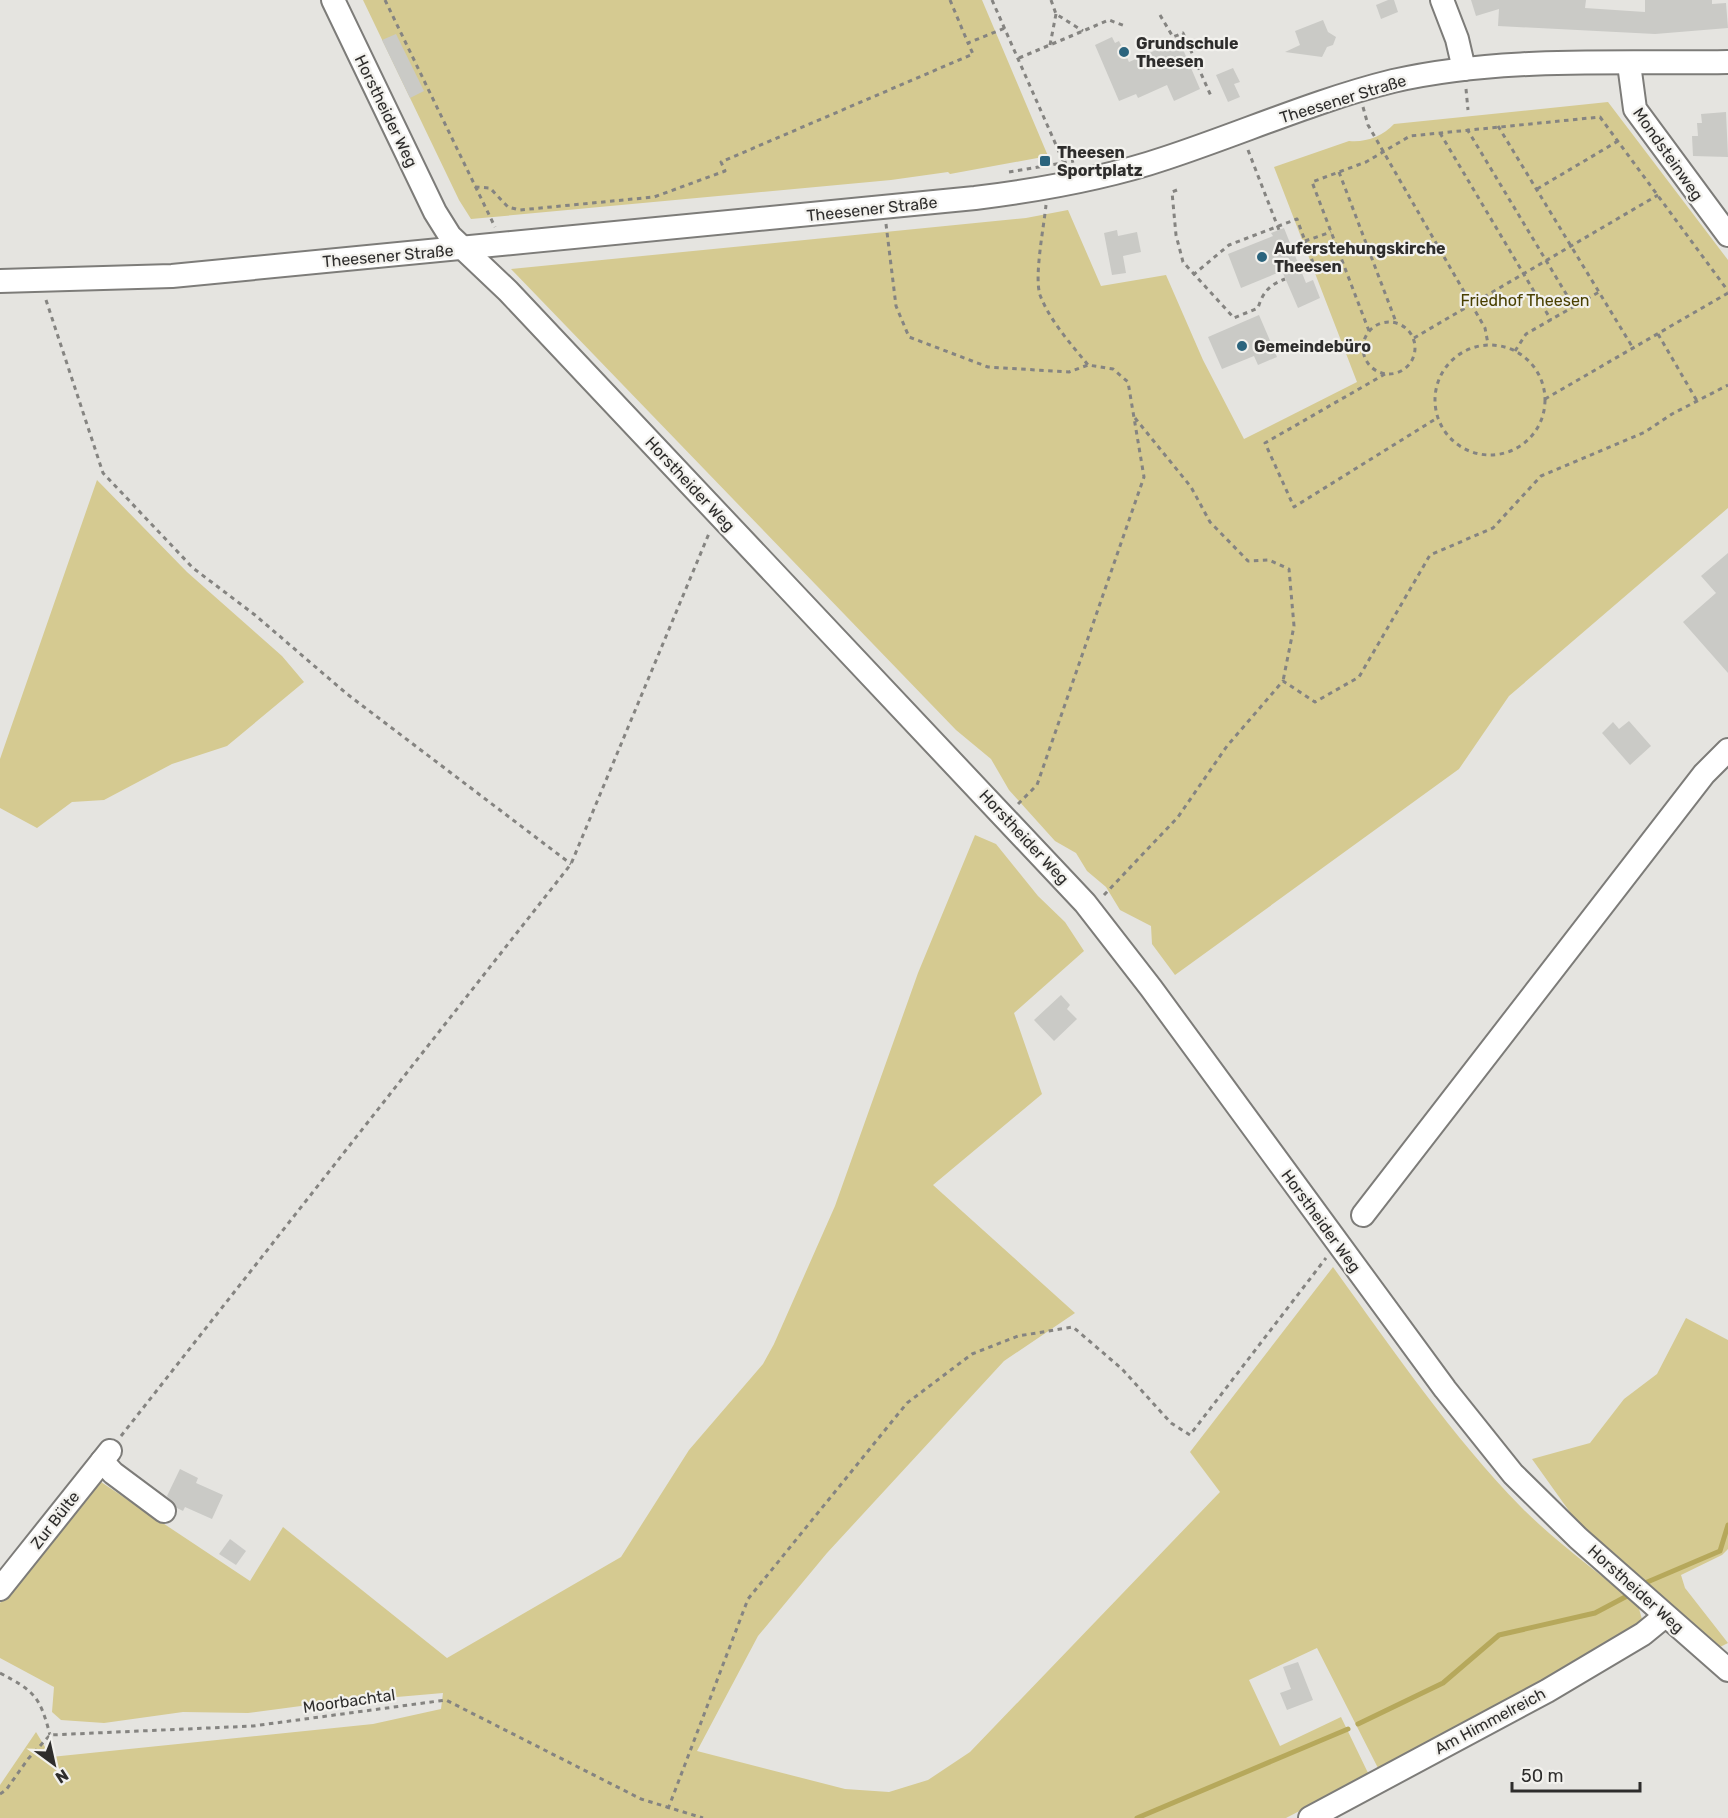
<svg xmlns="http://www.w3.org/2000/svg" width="1728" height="1818" font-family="Rubik,sans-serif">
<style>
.green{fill:#d5ca91}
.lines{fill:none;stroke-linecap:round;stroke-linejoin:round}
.stream{stroke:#b6a85b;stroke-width:5}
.building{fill:#cacac6}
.minor-casing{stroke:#7d7c79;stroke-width:26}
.path{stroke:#858481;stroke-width:3;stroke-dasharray:4.5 4.5;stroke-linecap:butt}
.minor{stroke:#fff;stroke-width:22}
.poi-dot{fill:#2b647d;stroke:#f2f1ed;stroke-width:2}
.labels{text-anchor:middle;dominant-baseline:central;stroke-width:4.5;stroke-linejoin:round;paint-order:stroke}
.poi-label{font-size:16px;font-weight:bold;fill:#2e2d2c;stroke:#f2f1ed;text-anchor:start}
.street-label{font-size:16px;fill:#2e2d2c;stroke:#f2f1ed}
.park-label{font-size:16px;fill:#493f00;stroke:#f2f1ed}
</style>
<rect width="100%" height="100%" fill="#e5e4e0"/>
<g class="green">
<polygon points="363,0 982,0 1048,156 950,174 948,172 891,180 471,219 459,200"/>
<path d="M1608,102L1728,260V508L1509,696L1459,769L1175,975L1152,944L1151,926L1120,910L1106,887L1087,871L1076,853L1055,841L1009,790L991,759L956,730L511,269L1026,218L1068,210L1101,286L1166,275L1203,360L1244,439L1357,382L1274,167L1349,141C1365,143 1383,136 1394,124Z"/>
<polygon points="97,480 187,572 282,656 304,682 227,746 172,764 104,800 72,802 37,828 0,808 0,759"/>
<path d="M975,835L996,844L1038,896L1065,922L1084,951L1014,1013L1042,1094L933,1185L1075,1313L1004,1361L827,1553L758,1636L697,1751L845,1789L889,1792L928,1780L970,1752L1220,1492L1190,1452L1333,1267C1393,1350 1450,1434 1522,1508C1557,1543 1599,1573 1638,1605L1643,1623L1637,1630L1379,1770L1317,1648L1249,1680L1280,1746L1341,1717L1369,1775L1286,1818H0V1785L36,1732L51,1757L373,1724L441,1709L443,1693L316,1704L248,1713L183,1712L104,1723L61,1720L52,1712L54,1687L0,1658V1603L98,1480L250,1581L283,1527L447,1658L621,1557L689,1450L763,1364L774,1344L835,1206L918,973Z"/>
<polygon points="1686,1318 1728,1340 1728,1549 1722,1555 1681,1575 1685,1588 1728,1643 1716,1649 1587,1536 1532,1459 1590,1443 1624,1399 1657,1374"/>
</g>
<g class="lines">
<g class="stream">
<polyline points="1645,1583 1720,1551 1728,1525"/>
<polyline points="1358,1724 1443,1683 1499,1635 1595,1613 1629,1595"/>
<polyline points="1137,1818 1348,1729"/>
</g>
</g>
<g class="building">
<polygon points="1388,0 1394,0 1398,12 1381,19 1376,5"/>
<polygon points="1471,0 1586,0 1585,8 1645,12 1645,0 1712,0 1712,4 1726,3 1728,28 1655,34 1498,26 1499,9 1476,16"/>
<polygon points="1323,20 1328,32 1336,37 1333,45 1327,47 1322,57 1285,52 1300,45 1295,31"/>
<polygon points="396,34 424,91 410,98 382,40"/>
<polygon points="1112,37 1115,43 1119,41 1129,62 1179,40 1200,89 1174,101 1167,85 1138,98 1136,94 1119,101 1095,45"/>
<polygon points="1233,68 1240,82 1234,84 1240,97 1228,102 1216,75"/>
<polygon points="1726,112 1728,157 1693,156 1692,136 1698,136 1697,123 1702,123 1701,114"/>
<polygon points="1284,228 1306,283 1313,280 1320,298 1298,308 1282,271 1241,288 1228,254 1273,236 1271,233"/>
<polygon points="1117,230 1118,236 1137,232 1141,252 1123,256 1126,273 1112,275 1104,233"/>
<polygon points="1259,315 1277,357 1258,365 1254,356 1222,369 1208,337"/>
<polygon points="1728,553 1728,673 1683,622 1716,593 1701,576"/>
<polygon points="1629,721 1651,746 1630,765 1602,733 1613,722 1619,729"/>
<polygon points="1061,995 1070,1005 1067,1009 1077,1019 1054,1041 1034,1020"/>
<polygon points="180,1469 198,1478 196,1483 223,1495 212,1519 185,1507 183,1511 177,1508 167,1496"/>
<polygon points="230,1539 246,1551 236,1565 219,1554"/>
<polygon points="1298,1662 1313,1700 1287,1710 1280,1693 1291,1689 1283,1667"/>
</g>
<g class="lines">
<g class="minor-casing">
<g id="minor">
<polyline points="333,0 435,212 450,236 508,291 1085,903 1151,988 1445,1389 1513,1474 1578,1538 1728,1670"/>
<polyline points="1442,0 1457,39 1464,69"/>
<polyline points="1629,64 1635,109 1728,235"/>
<path d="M0,281L172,276L975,198C1040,190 1104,179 1166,158C1242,133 1316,100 1393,81C1502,56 1618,64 1728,62"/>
<polyline points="1363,1215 1704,774 1728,750"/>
<polyline points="102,1461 113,1473 164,1511"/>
<polyline points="0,1589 110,1451"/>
<polyline points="1310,1818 1547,1691 1643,1634 1665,1616"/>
</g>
</g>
<g class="path">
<polyline points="385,0 495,227"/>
<polyline points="950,0 968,43 1005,28"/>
<polyline points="992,0 1064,163"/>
<polyline points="1051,0 1056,14 1083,31"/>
<polyline points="1160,15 1173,37 1183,33 1211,96"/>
<polyline points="1050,45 1056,14"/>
<polyline points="1019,58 1109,20 1125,26"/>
<polyline points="1466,89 1468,110"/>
<polyline points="1363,107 1368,125 1485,328 1488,344"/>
<polyline points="1498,126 1633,348"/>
<polyline points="1467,129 1574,307"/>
<polyline points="1440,133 1551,320"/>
<polyline points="1248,150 1279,230"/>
<polyline points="1009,172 1074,161"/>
<polyline points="1339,172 1396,322"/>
<polyline points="475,187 490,188 508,207 520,210 654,197 725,171 721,162 973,54 968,43"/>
<polyline points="1537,189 1618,141"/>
<path d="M1177,190L1172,192L1176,235L1183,262L1234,318L1258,308C1263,292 1269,285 1285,279"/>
<path d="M1046,205C1044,226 1034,276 1040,295C1050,321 1071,344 1088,365"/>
<polyline points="886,224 896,306 909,337 988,367 1069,372 1088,365 1113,369 1128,382 1144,477 1037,785 1017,805"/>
<polyline points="1305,241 1331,232"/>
<polyline points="1193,275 1229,245 1297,219 1315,268"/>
<polyline points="46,300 103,473 193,568 255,615 347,694 571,864"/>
<circle cx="1389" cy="348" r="26"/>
<polyline points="1369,331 1312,182 1366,162 1410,136 1600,117 1728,291"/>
<polyline points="1658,334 1697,401"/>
<polyline points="1414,338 1658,195"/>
<circle cx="1490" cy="400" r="55"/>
<polyline points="1515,351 1526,334 1599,292"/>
<polyline points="1385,374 1265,443 1294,507 1437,418"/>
<polyline points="1545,399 1728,293"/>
<polyline points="1135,418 1191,487 1210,522 1248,561 1269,560 1289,569 1294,626 1283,681"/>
<polyline points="1104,895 1178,817 1227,746 1283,681 1315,702 1359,677 1430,555 1493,528 1541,476 1645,432 1672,414 1728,385"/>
<polyline points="121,1436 571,864 710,531"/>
<path d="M0,1673C34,1691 40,1696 50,1735"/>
<polyline points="0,1794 6,1790 28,1759 50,1735 253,1726 446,1700 641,1799 703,1818"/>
<polyline points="668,1809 748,1599 907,1403 972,1354 1018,1336 1073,1327 1122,1369 1171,1423 1190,1435 1326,1258"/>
</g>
<use href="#minor" class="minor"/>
</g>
<g class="poi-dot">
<circle cx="1124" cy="52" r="6"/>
<rect x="1039" y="155" width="12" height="12" rx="3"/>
<circle cx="1262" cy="257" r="6"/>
<circle cx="1242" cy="346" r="6"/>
</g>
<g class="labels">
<g class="poi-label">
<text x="1136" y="43">Grundschule<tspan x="1136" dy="18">Theesen</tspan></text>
<text x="1057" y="152">Theesen<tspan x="1057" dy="18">Sportplatz</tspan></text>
<text x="1274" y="248">Auferstehungskirche<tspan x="1274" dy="18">Theesen</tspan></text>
<text x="1254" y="346">Gemeindebüro</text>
</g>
<g class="street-label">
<text transform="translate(1343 99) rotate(-17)">Theesener Straße</text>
<text transform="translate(386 111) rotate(64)">Horstheider Weg</text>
<text transform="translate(1668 154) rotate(55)">Mondsteinweg</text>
<text transform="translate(872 209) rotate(-6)">Theesener Straße</text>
<text transform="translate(388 256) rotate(-5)">Theesener Straße</text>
<text transform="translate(690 484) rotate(47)">Horstheider Weg</text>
<text transform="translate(1024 837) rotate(47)">Horstheider Weg</text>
<text transform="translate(1321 1221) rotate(54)">Horstheider Weg</text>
<text transform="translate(55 1520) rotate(-52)">Zur Bülte</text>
<text transform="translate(1636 1589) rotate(42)">Horstheider Weg</text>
<text transform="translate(349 1701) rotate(-8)">Moorbachtal</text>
<text transform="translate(1490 1721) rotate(-28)">Am Himmelreich</text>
</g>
<g class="park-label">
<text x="1525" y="300">Friedhof Theesen</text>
</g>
</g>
<g transform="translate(54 1764) rotate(147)" stroke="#f2f1ed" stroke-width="4.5" paint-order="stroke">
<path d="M0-4.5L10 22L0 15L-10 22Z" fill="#2e2d2c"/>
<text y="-9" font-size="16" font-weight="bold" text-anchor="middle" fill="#2e2d2c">N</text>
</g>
<path d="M1512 1782v9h128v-9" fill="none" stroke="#2e2d2c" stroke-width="3"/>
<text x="1521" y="1782" font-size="18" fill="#2e2d2c" stroke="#f2f1ed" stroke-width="4.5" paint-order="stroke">50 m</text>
</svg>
